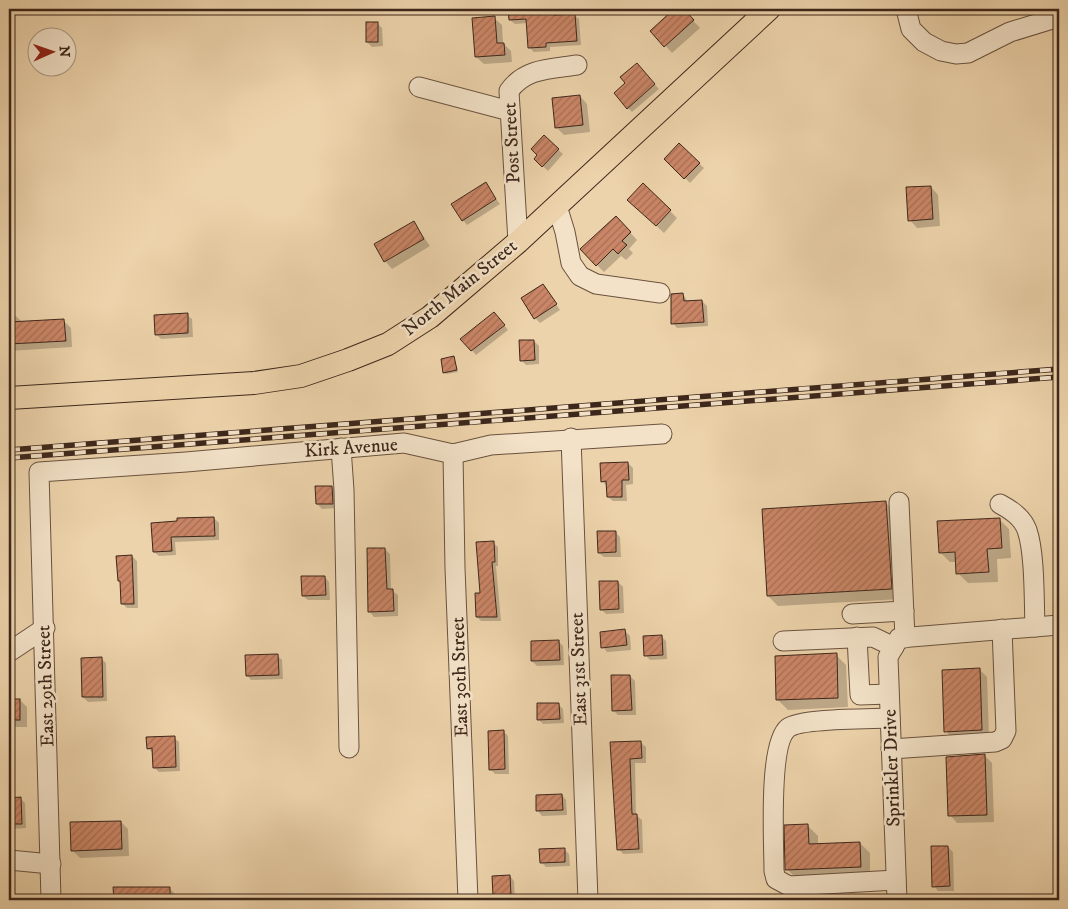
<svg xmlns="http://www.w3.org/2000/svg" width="1068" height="909" font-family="'IM FELL DW Pica',serif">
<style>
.shadow{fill:#0003}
.building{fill:url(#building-hatch);stroke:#3d271b}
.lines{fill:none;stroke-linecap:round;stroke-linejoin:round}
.minor-casing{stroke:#69523f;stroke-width:21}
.major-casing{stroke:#3d271b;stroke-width:24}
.minor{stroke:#f3e2c8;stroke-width:19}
.major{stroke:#edd3ab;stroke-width:22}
.rail-casing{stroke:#3d271b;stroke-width:5.5}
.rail{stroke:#f3e2c8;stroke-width:4;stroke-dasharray:11;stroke-linecap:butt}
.labels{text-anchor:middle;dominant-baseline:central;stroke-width:5;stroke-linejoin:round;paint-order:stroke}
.street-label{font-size:19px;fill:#3d271b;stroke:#f3e2c8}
</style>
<defs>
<pattern id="building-hatch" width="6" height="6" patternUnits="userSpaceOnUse" patternTransform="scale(1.25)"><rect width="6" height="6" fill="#cb8667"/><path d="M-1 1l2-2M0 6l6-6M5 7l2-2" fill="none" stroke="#a66e54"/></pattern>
</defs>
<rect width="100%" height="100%" fill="#edd3ab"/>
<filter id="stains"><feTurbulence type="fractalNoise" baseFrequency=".004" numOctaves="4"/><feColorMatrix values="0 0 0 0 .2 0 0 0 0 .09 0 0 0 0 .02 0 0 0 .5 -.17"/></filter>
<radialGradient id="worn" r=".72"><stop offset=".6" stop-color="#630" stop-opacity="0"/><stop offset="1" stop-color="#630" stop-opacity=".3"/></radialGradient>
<g class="shadow">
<polygon points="510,9 547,9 548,16 574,15 579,19 581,45 550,47 550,51 534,52 529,47 528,23 515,24 510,20"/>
<polygon points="676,9 682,9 700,28 672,53 652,31"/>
<polygon points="494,18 502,25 503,43 511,51 512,62 484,64 476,57"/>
<polygon points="378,24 382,28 383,46 372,47 367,42"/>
<polygon points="641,69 659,89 632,112 628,108"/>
<polygon points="580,96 587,104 590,132 564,135 556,127"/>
<polygon points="544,137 563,154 548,171 535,159 539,155"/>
<polygon points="679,145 704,168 690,183 666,159"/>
<polygon points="485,184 500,204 467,225 463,220"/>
<polygon points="931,187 938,195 940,226 917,228 910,220"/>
<polygon points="636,207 670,211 677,218 664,233"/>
<polygon points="616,217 637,240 629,249 633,253 626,260 621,256 604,272 597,265"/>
<polygon points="413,222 430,246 392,269 385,261"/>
<polygon points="543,285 560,310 540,323 535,318"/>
<polygon points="683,294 688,302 702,301 707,306 708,326 677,328 673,323"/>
<polygon points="187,315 192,319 193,337 161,339 156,334"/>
<polygon points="9,316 16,316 23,323 64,321 71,328 72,347 9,351"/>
<polygon points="499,318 508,330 476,355 462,339"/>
<polygon points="534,341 539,346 539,364 526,365 521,360"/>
<polygon points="454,357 458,372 446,374 444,372"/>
<polygon points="628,463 633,468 633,484 626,485 627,501 613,501 608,497 607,486 602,481"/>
<polygon points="332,487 337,492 337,508 322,509 317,504"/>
<polygon points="886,503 896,513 901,599 778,606 768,596"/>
<polygon points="214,518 219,523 219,540 175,542 176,555 159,556 154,552 152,524"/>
<polygon points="999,519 1009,529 1011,558 997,559 998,582 968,583 958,573 957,562 950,562 940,552"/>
<polygon points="615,532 620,537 621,557 604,557 599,553"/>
<polygon points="493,543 498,547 498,566 496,566 501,621 481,621 477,617"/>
<polygon points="385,549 390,554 391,590 398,595 398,616 374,617 370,612"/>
<polygon points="132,556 137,561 138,608 127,608 122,603 122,584 119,581"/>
<polygon points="325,577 329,582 330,600 308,600 303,596"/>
<polygon points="618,582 623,587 624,613 606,614 601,609"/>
<polygon points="625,631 630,636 631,650 607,652 603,647"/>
<polygon points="661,636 666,641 667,659 650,660 645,655"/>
<polygon points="559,642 563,646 564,665 537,666 532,661"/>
<polygon points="277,655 282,660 283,679 251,680 247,675"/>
<polygon points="836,655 846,665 848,707 788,710 778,700"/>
<polygon points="101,658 106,663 107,701 88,702 83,697"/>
<polygon points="980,670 987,677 989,737 953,739 946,731"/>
<polygon points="630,676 635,681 636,715 618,715 613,710"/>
<polygon points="9,700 20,700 27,707 27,727 9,727"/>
<polygon points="558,704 563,709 564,723 543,724 538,719"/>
<polygon points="503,731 508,736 509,774 495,774 490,769"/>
<polygon points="174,738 179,742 180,771 159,772 154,767 153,753 148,748"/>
<polygon points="611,743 641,743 646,747 646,763 635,763 636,815 642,820 643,853 623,854 619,849"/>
<polygon points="984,755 992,763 994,822 957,823 950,815"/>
<polygon points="562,795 566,800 567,815 542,816 538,811"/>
<polygon points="20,798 25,803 26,828 11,829 9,826 9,799"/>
<polygon points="121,822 128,829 129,856 80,858 72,850"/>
<polygon points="808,826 818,836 818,845 860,843 870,853 870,877 797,879 787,869"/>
<polygon points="948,847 953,852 954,891 938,891 934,886"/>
<polygon points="564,849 569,854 570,866 546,867 541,862"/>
<polygon points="510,876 514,881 515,900 499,900 494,896"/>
<polygon points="115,889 170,889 177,896 177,900 115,900"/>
</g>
<g class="building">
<polygon points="508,9 554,9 554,15 575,14 577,41 546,43 546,47 528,48 526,19 509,20"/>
<polygon points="674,9 684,9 694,20 664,47 650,31"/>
<polygon points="495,16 497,43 504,43 505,55 475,57 472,18"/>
<rect x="366" y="22" width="12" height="20"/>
<polygon points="637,63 655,84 627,109 614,93 625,83 620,77"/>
<polygon points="580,95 583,125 555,128 552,98"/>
<polygon points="544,135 559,149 542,167 534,159 537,155 531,149"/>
<polygon points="679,143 700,163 684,179 664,159"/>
<polygon points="486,182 496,199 462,221 451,204"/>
<polygon points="643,183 671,210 656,226 627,200"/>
<polygon points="931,186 933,219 908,221 906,187"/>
<polygon points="616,216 631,232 622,241 627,245 618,254 613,249 596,266 580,249"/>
<polygon points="414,221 424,239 384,262 374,244"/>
<polygon points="543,284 557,304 534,319 521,298"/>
<polygon points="683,293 684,301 702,300 704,322 671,324 671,294"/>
<polygon points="494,312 505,325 471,351 460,339"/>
<polygon points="188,313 188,333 155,335 154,315"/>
<polygon points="64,319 66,341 9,344 9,322"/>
<polygon points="519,340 534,340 535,360 520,361"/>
<polygon points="454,356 457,370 443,373 441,359"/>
<polygon points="628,462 629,480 622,480 622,497 607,497 606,481 601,482 600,463"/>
<polygon points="315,486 332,486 333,504 316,504"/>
<polygon points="886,501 892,589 767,596 762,509"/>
<polygon points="214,517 215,536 171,537 172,551 153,552 151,523 177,521 177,518"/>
<polygon points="1000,518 1002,548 987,549 989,572 956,574 955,552 939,553 937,521"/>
<polygon points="597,531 616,531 616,552 598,553"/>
<polygon points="494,541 495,562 492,562 497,617 476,617 475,593 480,593 476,542"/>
<polygon points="367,548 385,548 387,589 393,589 394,611 368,612"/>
<polygon points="132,555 134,604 121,604 120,581 118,581 116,556"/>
<polygon points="301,576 325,576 326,595 302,596"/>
<polygon points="599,581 618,581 619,609 600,610"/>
<polygon points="625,629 627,645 601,648 600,632"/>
<polygon points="662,635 663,655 644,656 643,636"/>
<polygon points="559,640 560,660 531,661 531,641"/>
<polygon points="837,653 838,698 776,700 775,656"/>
<polygon points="278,654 279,675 246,676 245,655"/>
<polygon points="102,657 103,697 82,697 81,658"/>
<polygon points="980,668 982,730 944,732 942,670"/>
<polygon points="611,675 630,675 632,710 612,711"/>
<rect x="9" y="699" width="11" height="21"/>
<polygon points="537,703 559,703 560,719 537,720"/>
<polygon points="504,730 505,769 489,770 488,731"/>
<polygon points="175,736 176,767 153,768 152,748 147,749 146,737"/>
<polygon points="641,741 642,758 630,759 632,814 637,814 639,849 617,850 610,742"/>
<polygon points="985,754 987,815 948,816 946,757"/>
<polygon points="562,794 563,810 536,811 536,795"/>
<polygon points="21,797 22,824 9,824 9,798"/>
<polygon points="121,821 122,849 71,851 70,822"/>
<polygon points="808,824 809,844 860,842 861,867 785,870 784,825"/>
<polygon points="931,846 948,846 950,886 932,887"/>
<polygon points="565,848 565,862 540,863 539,849"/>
<polygon points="510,875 511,895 493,896 492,876"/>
<polygon points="113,887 170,887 170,900 114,900"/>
</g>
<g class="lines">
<g class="minor-casing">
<g id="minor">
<polyline points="906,9 911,29 924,42 941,51 956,54 968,53 1010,32 1059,17"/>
<polyline points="419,87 510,111"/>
<polyline points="557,206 565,232 571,263 580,276 596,284 660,293"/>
<path d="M518,242L509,91C525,68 551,69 577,65"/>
<polyline points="571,438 588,900"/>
<polyline points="341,448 344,490 349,748"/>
<polyline points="453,454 455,568 468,900"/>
<polyline points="899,502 905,638"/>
<path d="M1000,504C1011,510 1022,517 1027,530C1035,553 1034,601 1035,627"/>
<polyline points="852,614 904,611"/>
<polyline points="857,637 860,695 889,694"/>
<polyline points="783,641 873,637 894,647"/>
<polyline points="9,652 45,628"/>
<path d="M890,718C871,719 801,718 788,728C768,744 774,844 774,871L776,879L789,886L896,880"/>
<polyline points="891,749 995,742 1002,739 1006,731 1002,629"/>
<polyline points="9,860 51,864"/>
<polyline points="51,900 39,472 186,462 404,443 453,454 491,445 662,434"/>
<polyline points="897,900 888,657 899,638 1059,625"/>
</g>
</g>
<g class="major-casing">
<polyline id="major" points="9,398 254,383 301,376 348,360 388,344 430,317 518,242 769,9"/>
</g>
<use href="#minor" class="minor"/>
<use href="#major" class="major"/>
<g class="rail-casing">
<g id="rail">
<polyline points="9,450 1059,369"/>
<polyline points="9,458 1059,377"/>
</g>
</g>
<use href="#rail" class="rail"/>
</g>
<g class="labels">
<g class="street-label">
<text transform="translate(512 143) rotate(-93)">Post Street</text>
<text transform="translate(460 288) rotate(-39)">North Main Street</text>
<text transform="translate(351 448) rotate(-4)">Kirk Avenue</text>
<text transform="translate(579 669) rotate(-92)">East 31st Street</text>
<text transform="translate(460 677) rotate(-92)">East 30th Street</text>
<text transform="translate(46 686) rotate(-92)">East 29th Street</text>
<text transform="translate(892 768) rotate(-92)">Sprinkler Drive</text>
</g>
</g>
<rect width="1068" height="909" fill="none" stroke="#edd3ab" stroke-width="30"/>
<rect x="10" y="10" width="1048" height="889" fill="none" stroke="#3d271b" stroke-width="2.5"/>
<rect x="15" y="15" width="1038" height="879" fill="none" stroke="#3d271b"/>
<g transform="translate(52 52) rotate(88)"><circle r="24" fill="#f3e2c8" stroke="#aa9783"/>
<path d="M0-4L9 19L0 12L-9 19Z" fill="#8f2418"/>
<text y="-8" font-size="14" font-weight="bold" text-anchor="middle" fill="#3d271b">N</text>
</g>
<rect width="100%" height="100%" filter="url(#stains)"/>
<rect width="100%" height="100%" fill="url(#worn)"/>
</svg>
